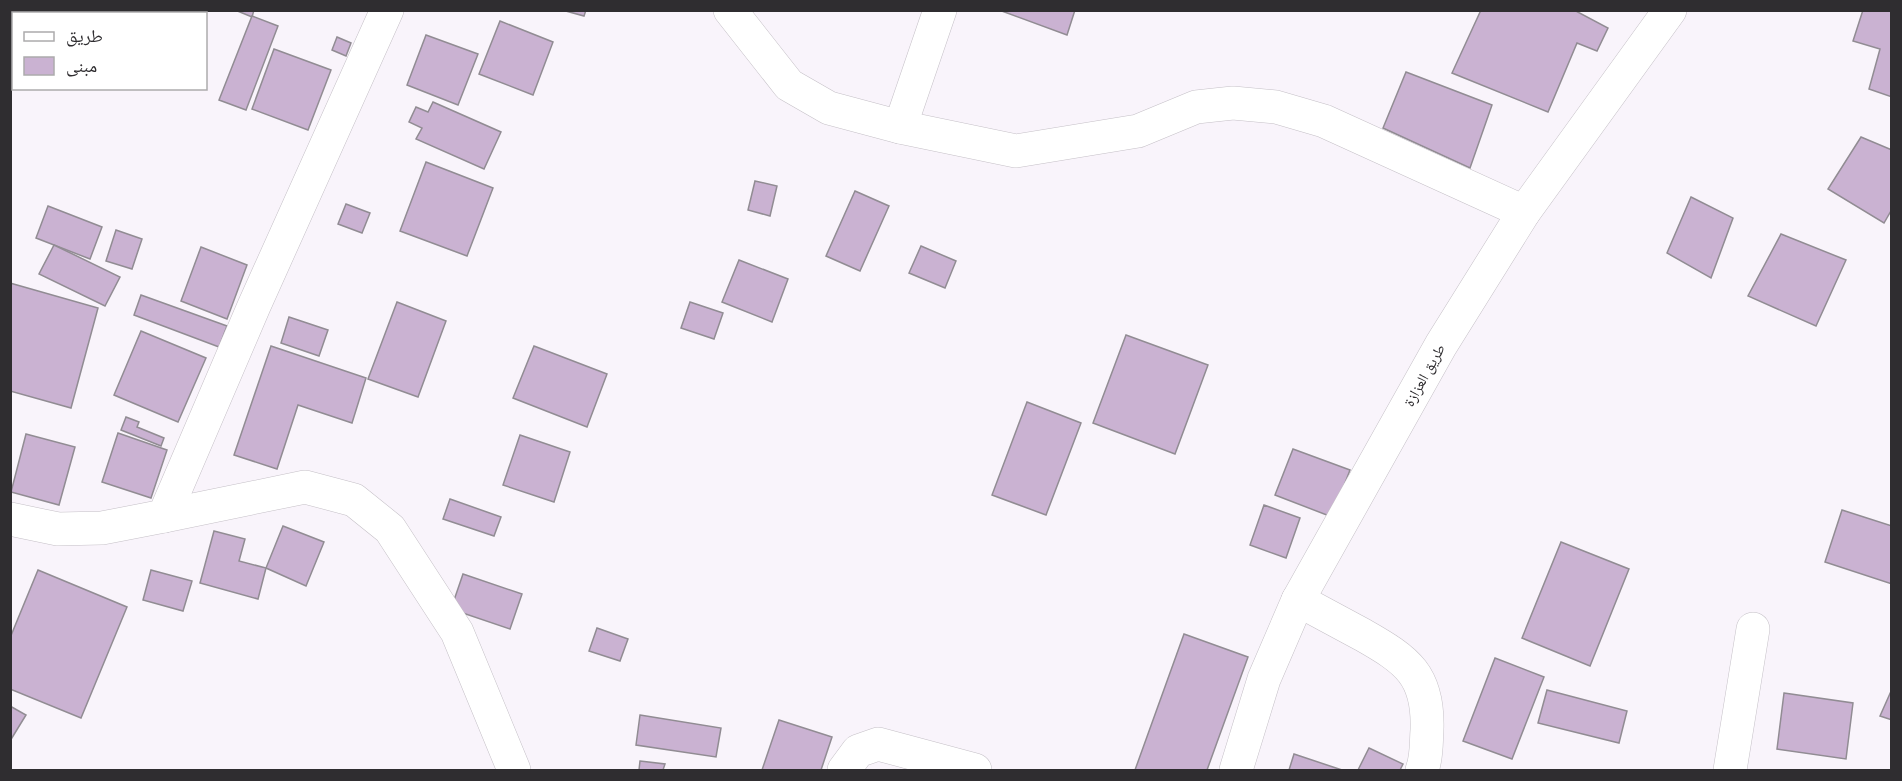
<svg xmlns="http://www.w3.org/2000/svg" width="1902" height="781" font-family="'Archivo Narrow','Noto Naskh Arabic',sans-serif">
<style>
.building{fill:#cab2d2;stroke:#918c93;stroke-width:1.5}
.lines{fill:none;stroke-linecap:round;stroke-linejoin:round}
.minor-casing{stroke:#c5c0c7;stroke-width:34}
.minor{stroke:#fff;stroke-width:33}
.labels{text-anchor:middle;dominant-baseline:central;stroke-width:6;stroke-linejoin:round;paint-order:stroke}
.street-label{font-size:15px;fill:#2f2d30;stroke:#fff}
</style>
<rect width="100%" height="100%" fill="#f9f4fb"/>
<g class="building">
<polygon points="49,10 82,10 81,14 48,14"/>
<polygon points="90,10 140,10 139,14 89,14"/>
<polygon points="235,10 254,10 252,17"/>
<polygon points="562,10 586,10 584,16"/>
<polygon points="999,10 1075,10 1067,35"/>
<polygon points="1481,10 1574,10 1608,28 1597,51 1577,43 1548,112 1452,73"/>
<polygon points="1863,10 1892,10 1892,97 1869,89 1880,49 1853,41"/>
<polygon points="252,16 278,26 246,110 219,100"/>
<polygon points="500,21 553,42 533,95 479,74"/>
<polygon points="426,35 478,54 458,105 407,85"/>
<polygon points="337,37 351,43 346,56 332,50"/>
<polygon points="274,49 331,70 308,130 252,109"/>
<polygon points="1406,72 1492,105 1470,168 1383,128"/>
<polygon points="433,102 501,132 484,169 416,139 422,128 409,122 416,107 428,112"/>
<polygon points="1861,137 1892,150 1892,209 1884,223 1828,189"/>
<polygon points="426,162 493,188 467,256 400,231"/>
<polygon points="755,181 777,186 770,216 748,210"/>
<polygon points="855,191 889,206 860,271 826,256"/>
<polygon points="1691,197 1733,218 1711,278 1667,253"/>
<polygon points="346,204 370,213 362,233 338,224"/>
<polygon points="48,206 102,227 90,259 36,238"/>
<polygon points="116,230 142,239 132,269 106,261"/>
<polygon points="1781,234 1846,260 1816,326 1748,296"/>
<polygon points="54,245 120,277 105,306 39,274"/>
<polygon points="921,246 956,261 945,288 909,273"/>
<polygon points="201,247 247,265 227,319 181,301"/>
<polygon points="739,260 788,279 772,322 722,302"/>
<polygon points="10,283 98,308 71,408 10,391"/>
<polygon points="141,295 227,326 219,347 134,315"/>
<polygon points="397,302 446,321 418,397 368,379"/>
<polygon points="690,302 723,313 714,339 681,328"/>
<polygon points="289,317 328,330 319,356 281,343"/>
<polygon points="141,331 206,358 178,422 114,395"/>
<polygon points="1126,335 1208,365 1175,454 1093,423"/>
<polygon points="271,346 366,378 352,423 298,405 277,469 234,455"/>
<polygon points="534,346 607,374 587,427 513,398"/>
<polygon points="1027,402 1081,423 1046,515 992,495"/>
<polygon points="126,417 139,422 137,427 164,438 161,446 121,430"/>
<polygon points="118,433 167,450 151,498 102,482"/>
<polygon points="26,434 75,447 59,505 11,492"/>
<polygon points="520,435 570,452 554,502 503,485"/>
<polygon points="1293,449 1350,470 1332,517 1275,495"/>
<polygon points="450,499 501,517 494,536 443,519"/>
<polygon points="1264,505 1300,518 1286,558 1250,545"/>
<polygon points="1842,510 1892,526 1892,584 1825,562"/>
<polygon points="283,526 324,542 306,586 266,568"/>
<polygon points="214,531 245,539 239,561 266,568 258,599 200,583"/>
<polygon points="1561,542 1629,569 1590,666 1522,638"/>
<polygon points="38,570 127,607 81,718 10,689 10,638"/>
<polygon points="151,570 192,581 183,611 143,600"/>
<polygon points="463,574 522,594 510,629 451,609"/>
<polygon points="597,628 628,639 620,661 589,651"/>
<polygon points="1184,634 1248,657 1207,770 1135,770"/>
<polygon points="1495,658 1544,677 1512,759 1463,741"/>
<polygon points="1892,689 1892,720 1880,716"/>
<polygon points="1547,690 1627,711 1619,743 1538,723"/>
<polygon points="1784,693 1853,703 1846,759 1777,749"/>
<polygon points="10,706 26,715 10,741"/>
<polygon points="640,715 721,728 716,757 636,745"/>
<polygon points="779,720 832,737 821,770 762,770"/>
<polygon points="1369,748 1403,764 1400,770 1358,770"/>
<polygon points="1294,754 1342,770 1289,770"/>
<polygon points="640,761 665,764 663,770 639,770"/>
</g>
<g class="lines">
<g class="minor-casing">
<g id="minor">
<polyline points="730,10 789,85 829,108 900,127 1016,151 1138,131 1196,107 1233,103 1276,107 1324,121 1524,212"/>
<polyline points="900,127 940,10"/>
<polyline points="164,516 305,487 354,500 390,529 457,632 514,770"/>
<polyline points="10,519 58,529 102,528 164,516 254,306 387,10"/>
<path d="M1298,600C1320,612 1341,623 1363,635C1407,660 1429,675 1427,730C1426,743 1427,758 1422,770"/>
<polyline points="844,770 858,751 878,744 975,770"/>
<polyline points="1236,770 1264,679 1298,600 1441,345 1524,212 1670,10"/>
<polyline points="1730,770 1753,629"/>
</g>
</g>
<use href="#minor" class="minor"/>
</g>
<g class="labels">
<g class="street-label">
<text transform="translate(1424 375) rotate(-61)">طريق العزازة</text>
</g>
</g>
<rect width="1902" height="781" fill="none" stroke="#2f2d30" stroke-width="24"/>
<rect x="12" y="12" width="195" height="78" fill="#ffffff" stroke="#acabac" stroke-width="1.5"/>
<rect x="24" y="32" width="30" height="9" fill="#ffffff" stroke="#acabac" stroke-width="1.5"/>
<text x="66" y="42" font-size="18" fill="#2f2d30">طريق</text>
<rect x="24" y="57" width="30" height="18" fill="#cab2d2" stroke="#acabac" stroke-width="1.5"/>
<text x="66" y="72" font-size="18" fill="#2f2d30">مبنى</text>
</svg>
